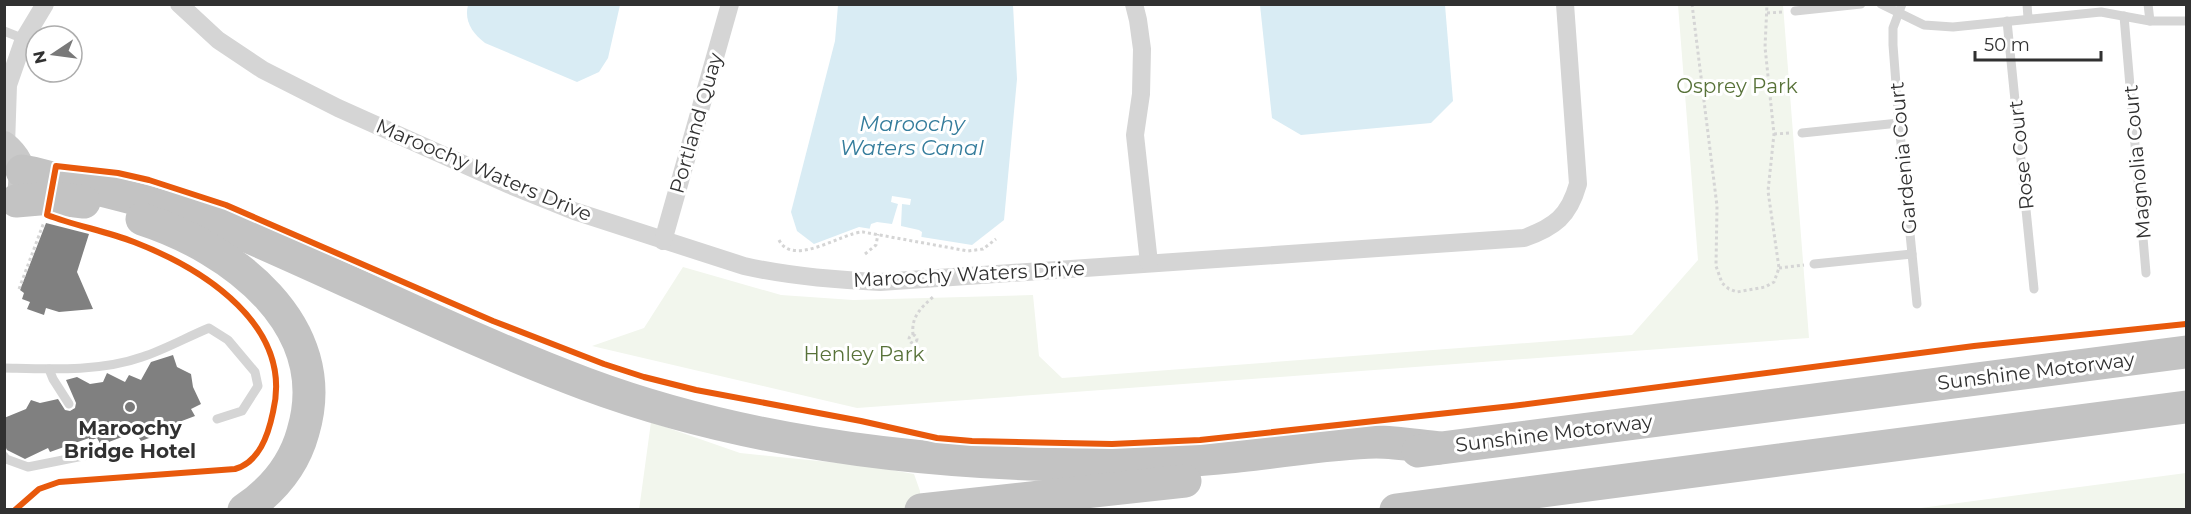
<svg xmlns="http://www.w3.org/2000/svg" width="2191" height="514" font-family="Montserrat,sans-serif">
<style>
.green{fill:#f2f6ed}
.water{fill:#d9ecf4}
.pier{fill:#fff}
.building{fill:#808080}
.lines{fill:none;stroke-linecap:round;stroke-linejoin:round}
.path{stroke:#d5d5d5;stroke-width:3;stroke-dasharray:3 3;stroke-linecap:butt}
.lane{stroke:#d5d5d5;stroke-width:9}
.street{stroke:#d5d5d5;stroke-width:18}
.primary{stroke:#c9c9c9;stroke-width:28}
.highway{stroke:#c3c3c3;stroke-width:33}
.cycleway-casing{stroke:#fff;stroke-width:10}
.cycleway{stroke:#e8590c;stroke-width:6}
.poi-dot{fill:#797979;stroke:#fff;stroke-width:2}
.labels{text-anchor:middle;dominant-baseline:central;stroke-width:6;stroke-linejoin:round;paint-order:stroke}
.park-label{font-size:20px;fill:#587239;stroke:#fff}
.street-label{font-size:20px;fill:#313131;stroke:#fff}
.poi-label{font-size:20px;font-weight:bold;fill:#313131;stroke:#fff}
.water-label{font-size:21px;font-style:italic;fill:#357d9c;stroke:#fff}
</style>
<rect width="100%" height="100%" fill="#fff"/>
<g class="green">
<polygon points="1678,5 1783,5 1809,338 857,408 592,346 644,328 683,267 781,295 853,300 1033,295 1039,356 1062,378 1632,335 1698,260"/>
<polygon points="651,422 740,453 868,466 914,474 920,491 920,509 639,510"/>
<polygon points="2186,473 2186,509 1913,509"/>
</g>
<g class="water">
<path d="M468,5H620L608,58L599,72L577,82L485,43C472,33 464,21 468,5Z"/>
<polygon points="838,5 1013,5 1017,79 1004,220 972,245 859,227 814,244 797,231 791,212 835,41"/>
<polygon points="1260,5 1445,5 1453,101 1431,123 1301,135 1272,118"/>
</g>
<polygon class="pier" points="892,196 911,199 910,205 902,204 901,226 919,230 922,232 921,240 869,231 871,224 877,222 892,224 898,204 891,202"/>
<g class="building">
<polygon points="46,223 89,234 77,272 93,309 59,312 46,308 44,315 27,309 30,302 22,299 24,293 20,290"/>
<polygon points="173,355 177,367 191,374 193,387 201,404 191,409 195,416 158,430 160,434 141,441 135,432 101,445 97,438 89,441 89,438 50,452 48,448 25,459 7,450 4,444 4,418 26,409 31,400 40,403 58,399 65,410 70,411 75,408 76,403 66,380 77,377 90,384 103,382 107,373 125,382 129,375 141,380 151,362"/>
</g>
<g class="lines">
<g class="path">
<polyline points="1692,4 1717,206 1716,266 1722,283 1729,289 1737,292 1765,287 1774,282 1779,268 1768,191 1774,134 1765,47 1767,4"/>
<polyline points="1767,13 1783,12"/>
<polyline points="1774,134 1790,133"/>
<path d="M779,240C793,268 843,232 863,232L968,251L983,249L996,239"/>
<polyline points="865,254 876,245 878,234"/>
<polyline points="1779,268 1804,265"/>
<polyline points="19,289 44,222"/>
<path d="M913,335C911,316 921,308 934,296"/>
<circle cx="913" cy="339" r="4"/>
</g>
<g class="lane">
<polyline points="1881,4 1924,25 1953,27 2101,12 2150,21 2186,21"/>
<polyline points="1902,4 1893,28 1893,45 1899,123 1917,304"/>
<polyline points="2027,4 2028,18"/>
<polyline points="2148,4 2150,21"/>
<polyline points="1795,11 1861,4"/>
<polyline points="2124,16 2146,273"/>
<polyline points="2007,21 2034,289"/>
<polyline points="4,31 24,39"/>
<polyline points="1802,133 1899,123"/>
<polyline points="1814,264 1912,254"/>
<path d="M4,368C48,369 100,372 142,357C164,350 187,337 209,328L228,340L255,372L258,386L242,411L217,419"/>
<polyline points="49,369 53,379 69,404"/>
<polyline points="4,456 6,459 28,467 88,455"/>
</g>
<g class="street">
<path d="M179,4L218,40L263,70L338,108L510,185L574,211L744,266C789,276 834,280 880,282L1524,238C1555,227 1569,216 1578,184L1565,4"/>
<polyline points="1134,4 1138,20 1142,49 1141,94 1135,135 1149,263"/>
<polyline points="6,146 8,85 24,39 45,4"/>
<polyline points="663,241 730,4"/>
</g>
<path class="primary" d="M4,145C20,158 25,173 21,192"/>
<g class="highway">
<path d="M22,171C38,173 52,179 67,182C119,194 169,207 219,224C342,276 461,337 586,384C726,436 879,458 1028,464C1091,466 1155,464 1218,458C1270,454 1325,443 1376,442C1397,442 1419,446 1439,448"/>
<polyline points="16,201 51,198 84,202"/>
<path d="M142,219C232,248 335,325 303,432C294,465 272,491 244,510"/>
<polyline points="1418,451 2186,352"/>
<polyline points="921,510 1185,481"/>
<polyline points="1396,510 2186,407"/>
</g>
<g class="cycleway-casing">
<path id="cycleway" d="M15,510L39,489L59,482L235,469C259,462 268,436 273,412C294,326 204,269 134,242C106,231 76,226 47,215L56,166L118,173L149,180L226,205L493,321L604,364L644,377L696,390L861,421L937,438L972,441L1112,444L1200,440L1512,406L1974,346L2186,324"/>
</g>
<use href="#cycleway" class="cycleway"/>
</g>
<circle class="poi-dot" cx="130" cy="407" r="6"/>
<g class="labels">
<g class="park-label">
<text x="1737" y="86">Osprey Park</text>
<text x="864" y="354">Henley Park</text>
</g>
<g class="street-label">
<text transform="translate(696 123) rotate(-74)">Portland Quay</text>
<text transform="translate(2021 155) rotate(-96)">Rose Court</text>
<text transform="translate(1903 158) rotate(-95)">Gardenia Court</text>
<text transform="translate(2137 162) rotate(-95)">Magnolia Court</text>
<text transform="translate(484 170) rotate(23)">Maroochy Waters Drive</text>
<text transform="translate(969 274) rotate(-3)">Maroochy Waters Drive</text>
<text transform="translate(2036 371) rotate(-7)">Sunshine Motorway</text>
<text transform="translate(1554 433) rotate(-7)">Sunshine Motorway</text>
</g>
<g class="poi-label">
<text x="130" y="428">Maroochy<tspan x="130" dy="23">Bridge Hotel</tspan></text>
</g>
<g class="water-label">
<text x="912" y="123">Maroochy<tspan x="912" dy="24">Waters Canal</tspan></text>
</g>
</g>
<rect width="2191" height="514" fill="none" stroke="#313131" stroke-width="12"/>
<g transform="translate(54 54) rotate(257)"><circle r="28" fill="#ffffff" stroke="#adadad" stroke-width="1.5"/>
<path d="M0-4.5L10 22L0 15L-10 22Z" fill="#797979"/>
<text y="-9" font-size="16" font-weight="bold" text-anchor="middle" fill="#313131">N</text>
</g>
<path d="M1975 51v9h126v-9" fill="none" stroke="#313131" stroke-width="3"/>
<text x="1984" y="51" font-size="18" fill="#313131" stroke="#ffffff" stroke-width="4.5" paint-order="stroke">50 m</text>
</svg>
